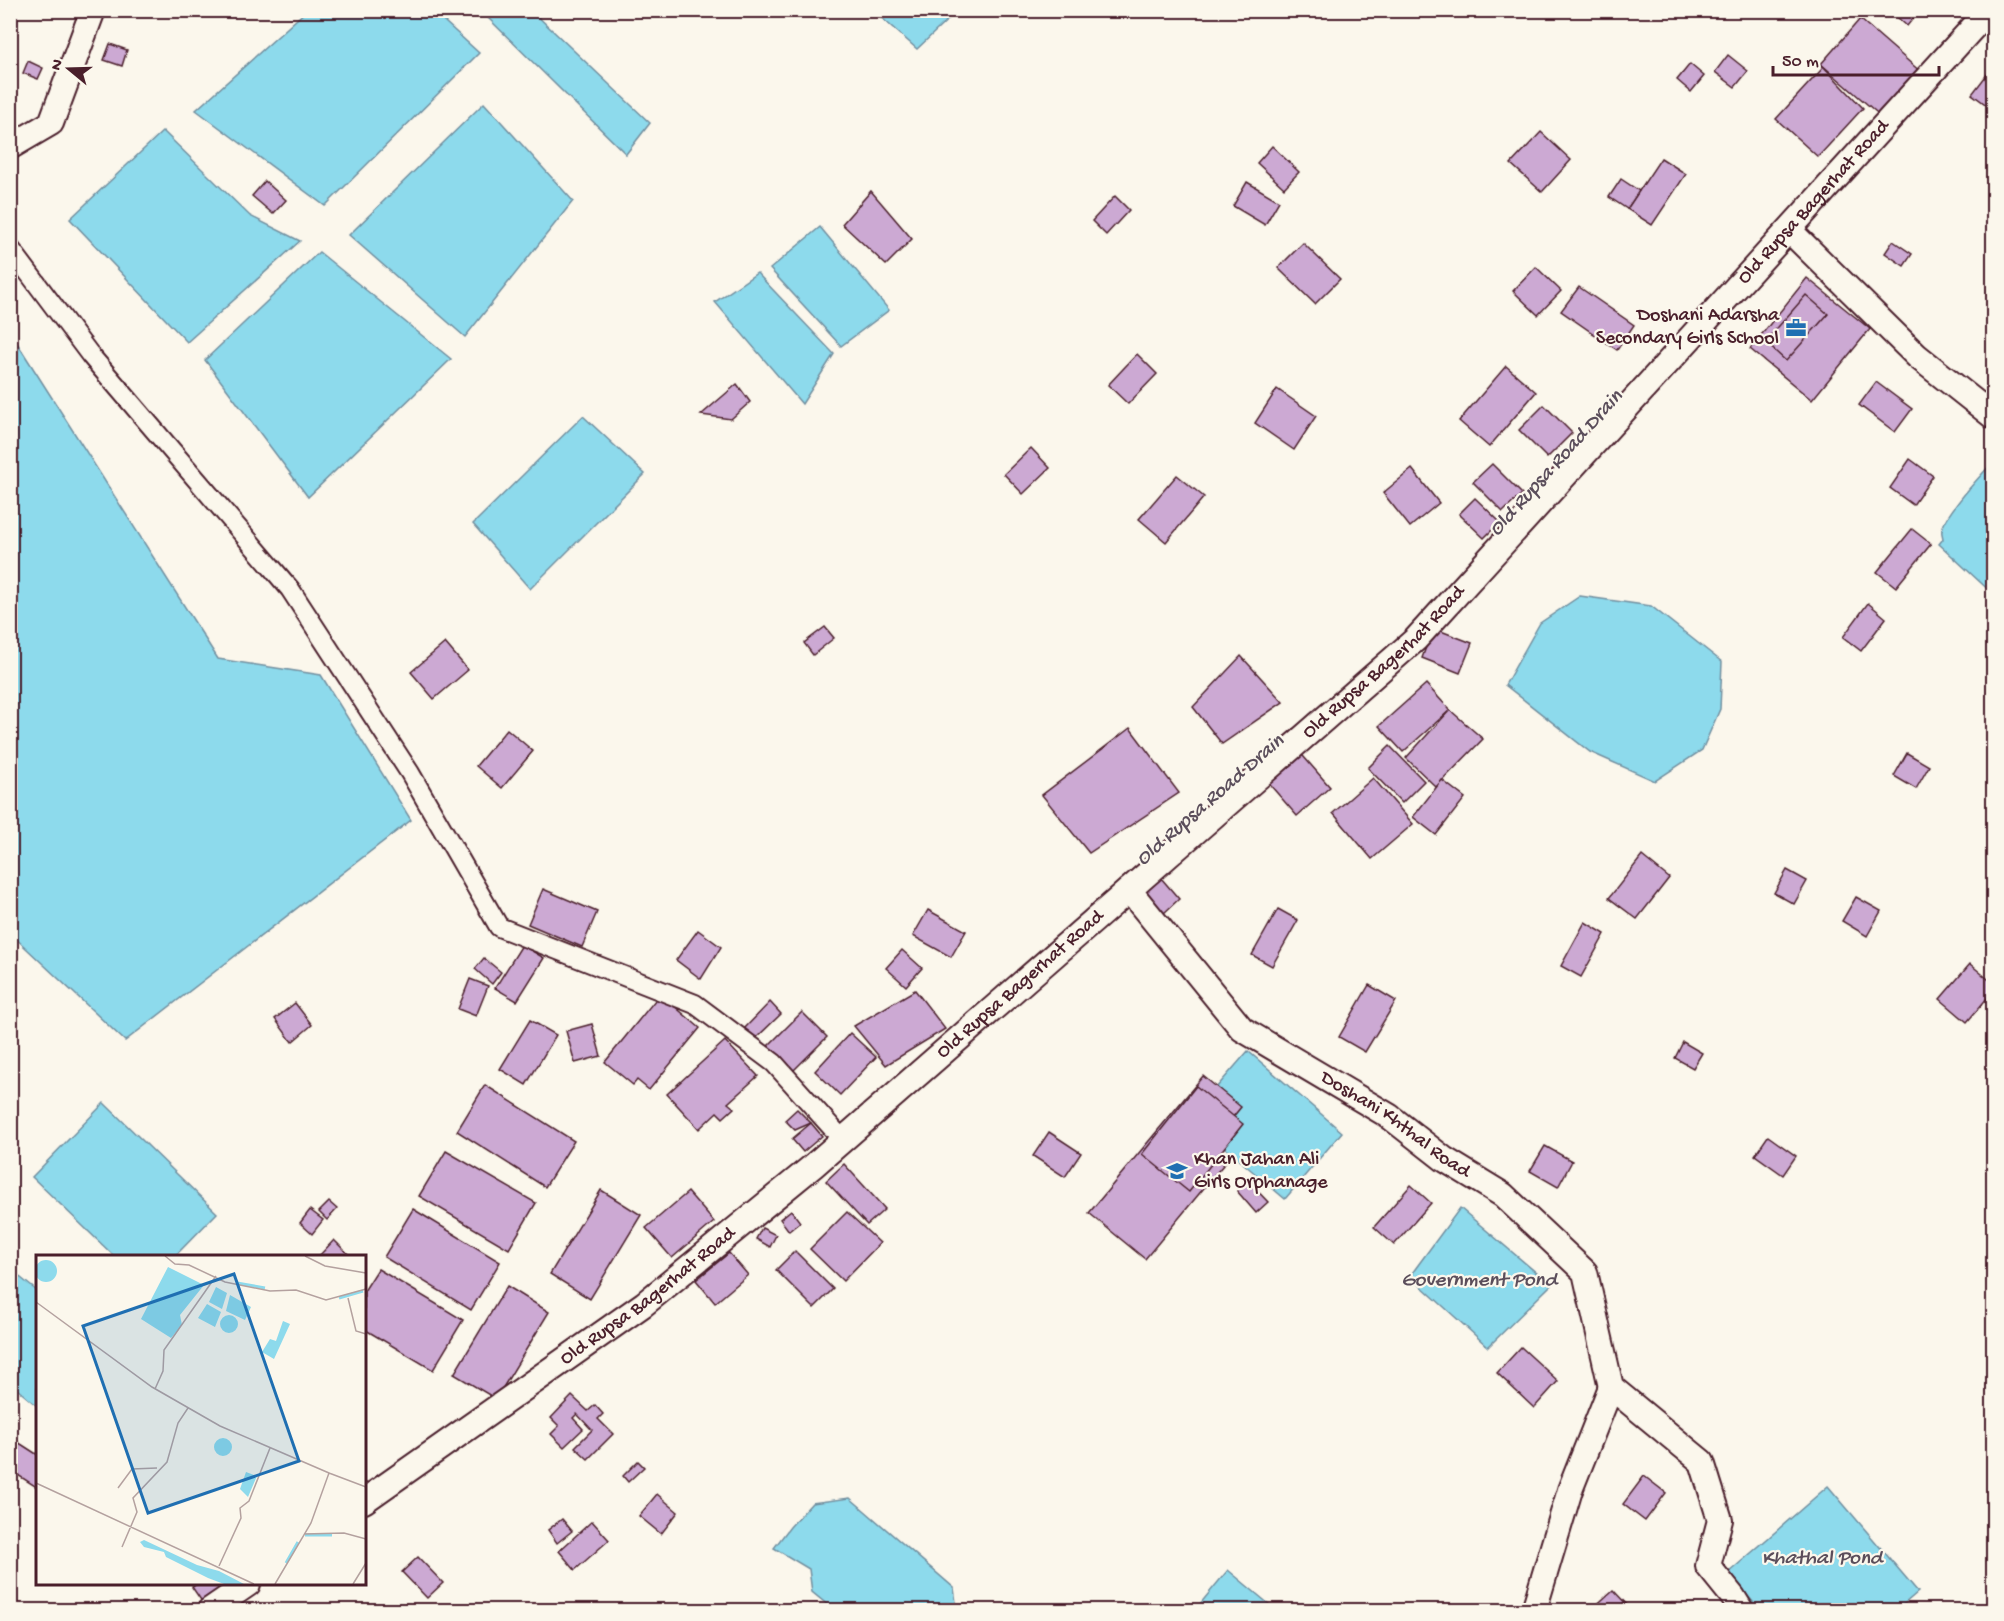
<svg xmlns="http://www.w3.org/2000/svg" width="2004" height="1621" font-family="'Gochi Hand',sans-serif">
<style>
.water{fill:#8ddaec;stroke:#728f9f;stroke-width:1.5}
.building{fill:#cca9d3;stroke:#4a1f2b;stroke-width:1.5}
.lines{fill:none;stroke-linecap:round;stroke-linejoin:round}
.street-casing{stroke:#4a1f2b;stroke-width:22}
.secondary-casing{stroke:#4a1f2b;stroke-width:28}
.street{stroke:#fbf7ec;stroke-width:18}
.secondary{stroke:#fbf7ec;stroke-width:24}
.labels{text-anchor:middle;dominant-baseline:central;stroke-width:4.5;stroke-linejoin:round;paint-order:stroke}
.street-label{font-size:20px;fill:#4a1f2b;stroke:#fbf7ec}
.poi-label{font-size:20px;fill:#4a1f2b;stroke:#fbf7ec;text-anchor:end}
.water-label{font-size:21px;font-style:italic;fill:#5b4e5b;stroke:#fbf7ec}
.inset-river{fill:none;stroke:#8ddaec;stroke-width:3}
.inset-road{fill:none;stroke:#b4a19f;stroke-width:1.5}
.view{fill:#1f6fb2;fill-opacity:0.15;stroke:#1f6fb2;stroke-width:3}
.inset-edge{fill:none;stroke:#4a1f2b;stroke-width:3}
</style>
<rect width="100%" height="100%" fill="#fbf7ec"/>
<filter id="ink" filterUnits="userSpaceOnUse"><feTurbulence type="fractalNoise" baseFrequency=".0167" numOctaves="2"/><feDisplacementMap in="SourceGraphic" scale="12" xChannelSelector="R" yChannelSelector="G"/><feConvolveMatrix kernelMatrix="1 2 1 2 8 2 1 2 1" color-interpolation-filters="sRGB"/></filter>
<g filter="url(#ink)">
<g class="water">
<polygon points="307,10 433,11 479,53 325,206 196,110"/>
<polygon points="876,10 957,10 957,11 917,49 875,12"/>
<polygon points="481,11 532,11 650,123 626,154"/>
<polygon points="484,103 573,201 465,337 349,235"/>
<polygon points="163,131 250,216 300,241 187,342 70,219"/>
<polygon points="820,227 889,310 841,346 770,269"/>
<polygon points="319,252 451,359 308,497 205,360"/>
<polygon points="757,273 834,354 802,404 715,302"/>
<polygon points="12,335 218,659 321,675 411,820 125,1041 11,934"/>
<polygon points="583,416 645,474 530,589 473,524"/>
<path d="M1993,462V594L1939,544L1943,539C1943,536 1941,533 1942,530C1945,513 1981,475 1993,462Z"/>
<polygon points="1580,596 1651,606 1722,662 1720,709 1702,750 1655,781 1590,752 1505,685 1540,623"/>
<polygon points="1248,1051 1342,1132 1285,1199 1190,1118"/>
<polygon points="104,1103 217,1213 175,1256 114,1256 32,1177"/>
<polygon points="1460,1208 1551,1285 1488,1347 1410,1276"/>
<polygon points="10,1269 37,1291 37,1406 11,1384"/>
<polygon points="1828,1486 1918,1592 1897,1610 1760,1610 1728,1573"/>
<polygon points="850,1498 954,1588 957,1610 834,1610 812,1592 809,1569 774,1548 790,1527 812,1503"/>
<polygon points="1228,1570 1276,1610 1195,1610"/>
</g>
<g class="building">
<polygon points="1889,10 1920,10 1907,26"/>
<polygon points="1860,19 1922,73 1883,118 1821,64"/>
<polygon points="110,44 127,50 122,66 104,60"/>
<polygon points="1728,55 1748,71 1735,87 1715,72"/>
<polygon points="28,61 43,68 38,79 23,73"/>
<polygon points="1690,64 1704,76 1691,92 1677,80"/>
<polygon points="1821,64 1863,108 1818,157 1776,119 1822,69"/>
<polygon points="1992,68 1994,99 1988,106 1972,94"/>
<polygon points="1541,132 1571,160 1542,192 1511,164"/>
<polygon points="1272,146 1299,172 1284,188 1257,163"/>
<polygon points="1661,158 1686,174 1652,225 1627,209"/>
<polygon points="1621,179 1639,191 1627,209 1609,197"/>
<polygon points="265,181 286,200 273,214 252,196"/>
<polygon points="1247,182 1279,201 1265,225 1233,206"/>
<polygon points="871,191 912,239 886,265 842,224"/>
<polygon points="1115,196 1129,210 1106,235 1092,221"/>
<polygon points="1893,241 1912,254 1904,266 1885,253"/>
<polygon points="1303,243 1340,279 1315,304 1278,268"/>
<polygon points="1536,267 1561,291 1538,315 1513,291"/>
<polygon points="1807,278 1870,329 1812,400 1750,349"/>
<polygon points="1579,287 1634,325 1617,350 1561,311"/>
<polygon points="1806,295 1828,314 1786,361 1765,342"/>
<polygon points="1137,354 1157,374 1128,404 1108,385"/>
<polygon points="1506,366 1536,392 1489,447 1459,421"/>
<polygon points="1876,382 1912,409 1895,432 1859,405"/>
<polygon points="737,384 750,402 731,419 701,415"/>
<polygon points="1277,389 1316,416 1294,450 1255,423"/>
<polygon points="1544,405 1572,433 1547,458 1519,430"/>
<polygon points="1031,448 1050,468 1023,494 1004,474"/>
<polygon points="1910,459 1933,476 1913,505 1890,488"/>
<polygon points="1492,464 1522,494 1503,512 1473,482"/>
<polygon points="1412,469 1439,503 1410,527 1383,493"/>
<polygon points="1177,475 1204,497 1166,542 1139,519"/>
<polygon points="1475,498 1500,522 1484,538 1459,514"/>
<polygon points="1912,529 1931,544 1896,587 1877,572"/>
<polygon points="1868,603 1886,618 1861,651 1843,637"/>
<polygon points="825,627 834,638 813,655 804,643"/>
<polygon points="1433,628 1472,643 1460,673 1422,658"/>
<polygon points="445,643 468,670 434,699 411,672"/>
<polygon points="1241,656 1283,702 1222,744 1193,707"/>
<polygon points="1426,684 1450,710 1403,752 1379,726"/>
<polygon points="1450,710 1483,739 1436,787 1406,758"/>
<polygon points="1130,728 1179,793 1089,853 1042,795"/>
<polygon points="507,729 533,751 502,788 476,766"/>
<polygon points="1390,746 1424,781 1402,803 1368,768"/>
<polygon points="1297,749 1330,787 1297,816 1264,778"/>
<polygon points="1907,753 1929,766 1916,789 1894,776"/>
<polygon points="1373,778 1413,824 1372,859 1333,813"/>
<polygon points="1442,780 1465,798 1436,835 1413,817"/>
<polygon points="1642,856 1669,878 1637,919 1609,898"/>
<polygon points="1787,870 1807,881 1794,904 1774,893"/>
<polygon points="1161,878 1179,899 1163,914 1144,893"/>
<polygon points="543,889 597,912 582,947 528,924"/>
<polygon points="1856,897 1881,911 1867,936 1842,921"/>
<polygon points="1278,909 1298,920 1272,966 1252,955"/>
<polygon points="928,910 966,931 951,957 913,936"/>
<polygon points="1585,922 1605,934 1581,977 1561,966"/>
<polygon points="698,930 721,947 701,979 676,960"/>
<polygon points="522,945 544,958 517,1001 495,988"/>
<polygon points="902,950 922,968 906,986 886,968"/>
<polygon points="484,958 501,972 492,984 475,969"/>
<polygon points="1970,964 1994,984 1994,990 1967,1022 1940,999"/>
<polygon points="470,979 488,986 476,1016 458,1009"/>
<polygon points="1369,985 1396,1001 1365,1052 1339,1037"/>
<polygon points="915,990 945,1029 886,1065 854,1026"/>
<polygon points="660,994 700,1028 649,1090 637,1080 633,1085 605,1062"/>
<polygon points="770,1002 781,1014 752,1042 742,1031"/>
<polygon points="295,1003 312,1025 292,1042 275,1019"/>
<polygon points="802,1012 827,1037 793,1071 768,1046"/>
<polygon points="530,1020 556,1035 526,1085 500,1069"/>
<polygon points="592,1024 601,1056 575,1063 566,1031"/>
<polygon points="850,1033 876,1057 840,1095 815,1071"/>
<polygon points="725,1041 758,1076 728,1103 734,1108 723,1118 717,1112 699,1129 667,1094"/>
<polygon points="1683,1042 1702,1053 1693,1068 1675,1058"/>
<polygon points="1203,1076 1241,1107 1211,1144 1228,1159 1145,1259 1089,1213"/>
<polygon points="485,1085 574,1141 545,1187 457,1131"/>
<polygon points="1196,1086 1243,1124 1189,1192 1142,1154"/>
<polygon points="797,1109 811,1123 795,1130 785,1120"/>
<polygon points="811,1123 822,1136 803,1152 792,1139"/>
<polygon points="1049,1132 1081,1153 1065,1177 1033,1156"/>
<polygon points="1768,1136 1796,1156 1783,1175 1755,1155"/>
<polygon points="1545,1146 1572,1161 1558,1187 1530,1171"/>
<polygon points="446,1151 536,1203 509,1249 419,1196"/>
<polygon points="844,1164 885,1209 867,1225 826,1181"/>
<polygon points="1248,1181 1268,1202 1256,1213 1237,1191"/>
<polygon points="1411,1185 1431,1203 1394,1245 1374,1227"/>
<polygon points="601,1190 641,1215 590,1299 550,1274"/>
<polygon points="688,1192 714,1222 672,1258 646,1228"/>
<polygon points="329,1202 337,1209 327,1220 319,1212"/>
<polygon points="413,1209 500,1262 471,1310 384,1257"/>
<polygon points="310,1210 323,1220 312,1234 300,1223"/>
<polygon points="791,1210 800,1222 789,1231 780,1219"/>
<polygon points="847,1212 880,1243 843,1281 810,1249"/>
<polygon points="762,1228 776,1235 770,1247 756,1239"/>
<polygon points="334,1240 350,1256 319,1256"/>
<polygon points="795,1251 833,1289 814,1308 776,1270"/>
<polygon points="729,1253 748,1275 715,1303 696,1280"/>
<polygon points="378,1269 463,1320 433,1370 364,1329 364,1291"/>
<polygon points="507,1286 549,1312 496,1399 454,1374"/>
<polygon points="1521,1347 1558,1381 1534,1408 1497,1373"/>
<polygon points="572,1396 588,1411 595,1405 603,1414 598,1419 613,1434 588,1459 575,1447 592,1430 577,1414 573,1418 583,1429 564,1447 551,1434 559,1426 551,1418"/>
<polygon points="10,1437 38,1455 38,1488 10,1470"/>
<polygon points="638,1461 644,1467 628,1482 623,1476"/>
<polygon points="1644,1476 1666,1493 1645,1521 1623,1504"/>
<polygon points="657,1494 678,1512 661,1534 639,1516"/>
<polygon points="562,1519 572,1531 557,1543 548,1530"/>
<polygon points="592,1521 609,1540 575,1570 559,1551"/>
<polygon points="418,1557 443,1583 427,1598 402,1572"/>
<polygon points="197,1584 215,1584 222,1594 205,1606 192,1587"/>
<polygon points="1613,1590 1629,1607 1625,1610 1591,1610"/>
</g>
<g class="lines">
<g class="street-casing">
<polyline id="street" points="10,248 91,356 290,589 410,773 499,927 695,1004 774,1063 843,1140"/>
</g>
<g class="secondary-casing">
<g id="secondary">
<polyline points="10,147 51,123 93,10"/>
<polyline points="1792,233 1917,356 1994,417"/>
<path id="s1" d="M1129,890L1242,1029L1389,1116L1444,1159L1503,1195L1585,1272L1611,1387L1702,1462L1720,1520L1708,1566L1733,1597L1741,1610"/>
<path id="s2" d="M364,1501L644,1304L813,1166L1416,639L1989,10"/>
<polyline points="210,1610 248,1584"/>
<polyline points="1534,1610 1570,1490 1611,1387"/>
</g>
</g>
<use href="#street" class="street"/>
<use href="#secondary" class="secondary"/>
</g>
</g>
<defs>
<g id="office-bare" transform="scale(1.62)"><path d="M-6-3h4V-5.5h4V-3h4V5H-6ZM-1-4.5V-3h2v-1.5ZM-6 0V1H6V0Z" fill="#1f6fb2" stroke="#fbf7ec" stroke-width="2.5" paint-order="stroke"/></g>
<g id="school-bare" transform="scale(1.62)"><path d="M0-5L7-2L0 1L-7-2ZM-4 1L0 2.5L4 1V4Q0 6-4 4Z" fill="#1f6fb2" stroke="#fbf7ec" stroke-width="2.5" paint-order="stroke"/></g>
</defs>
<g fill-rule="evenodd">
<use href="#office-bare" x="1796" y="328"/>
<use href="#school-bare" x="1177" y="1171"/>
</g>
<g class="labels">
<g class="street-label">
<text stroke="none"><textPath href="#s2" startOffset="1952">Old Rupsa Bagerhat Road</textPath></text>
<text stroke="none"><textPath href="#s2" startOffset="1322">Old Rupsa Bagerhat Road</textPath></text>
<text stroke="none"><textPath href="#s2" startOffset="836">Old Rupsa Bagerhat Road</textPath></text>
<text stroke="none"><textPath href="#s1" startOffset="360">Doshani Khthal Road</textPath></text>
<text stroke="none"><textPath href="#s2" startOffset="350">Old Rupsa Bagerhat Road</textPath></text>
</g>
<g class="poi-label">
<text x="1779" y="316">Doshani Adarsha<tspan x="1779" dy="23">Secondary Girls School</tspan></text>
<text x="1194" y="1160" text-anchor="start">Khan Jahan Ali<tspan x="1194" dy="23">Girls Orphanage</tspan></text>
</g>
<g class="water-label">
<text transform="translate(1557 464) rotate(-48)">Old Rupsa Road Drain</text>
<text transform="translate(1211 801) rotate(-41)">Old Rupsa Road Drain</text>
<text x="1479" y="1281">Government Pond</text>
<text x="1822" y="1559">Khathal Pond</text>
</g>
</g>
<g transform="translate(36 1255)">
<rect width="330" height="330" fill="#fbf7ec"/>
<path d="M-1 16a11 11 0 1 1 22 0a11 11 0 1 1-22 0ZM132,12L168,30L144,60L146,70L135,83L105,64ZM180,32L191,38L186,54L173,47ZM194,40L215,52L209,65L190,56ZM171,49L185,57L179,72L162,63ZM184 69a9 9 0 1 1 18 0a9 9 0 1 1-18 0ZM247,66L254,69L238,104L226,97L234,84L240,86ZM178 192a9 9 0 1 1 18 0a9 9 0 1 1-18 0ZM210,217L221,221L212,242L204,234ZM108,285L161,310L183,316L208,329H188L172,323L130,302L128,297L108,292L104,287Z" fill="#8ddaec"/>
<path class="inset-river" d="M201,28L229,33M303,43L327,36M269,280H296M250,308L262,287"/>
<path class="inset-road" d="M129,1L139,9L153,10L189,27L234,36L260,35L290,45L330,34M269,1L289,11L330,18M312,43L320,76L330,79M0,47L116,132L184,171L293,218L275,268L239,329M119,134L127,116L128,95L180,21M293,218L330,232M0,228L218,329M82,233L96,214L121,213M268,279L308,278L330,284M86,292L101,257L97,243L131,207L142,168L152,153M183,311L205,263L204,253L213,246L234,193M317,329L330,308"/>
<path class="view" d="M198,19L263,206L112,258L47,71Z"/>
<rect width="330" height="330" class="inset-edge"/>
</g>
<rect width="2004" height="1621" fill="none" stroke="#fbf7ec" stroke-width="36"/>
<rect x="18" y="18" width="1968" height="1585" fill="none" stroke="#4a1f2b" stroke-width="2" filter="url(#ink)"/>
<g transform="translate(69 69) rotate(289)" stroke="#fbf7ec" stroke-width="4.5" paint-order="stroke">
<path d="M0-4.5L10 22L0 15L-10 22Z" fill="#4a1f2b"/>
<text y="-9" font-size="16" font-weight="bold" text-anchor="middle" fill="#4a1f2b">N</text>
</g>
<path d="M1773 66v9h166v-9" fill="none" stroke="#4a1f2b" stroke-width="3"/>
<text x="1782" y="66" font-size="18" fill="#4a1f2b" stroke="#fbf7ec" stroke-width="4.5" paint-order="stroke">50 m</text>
</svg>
